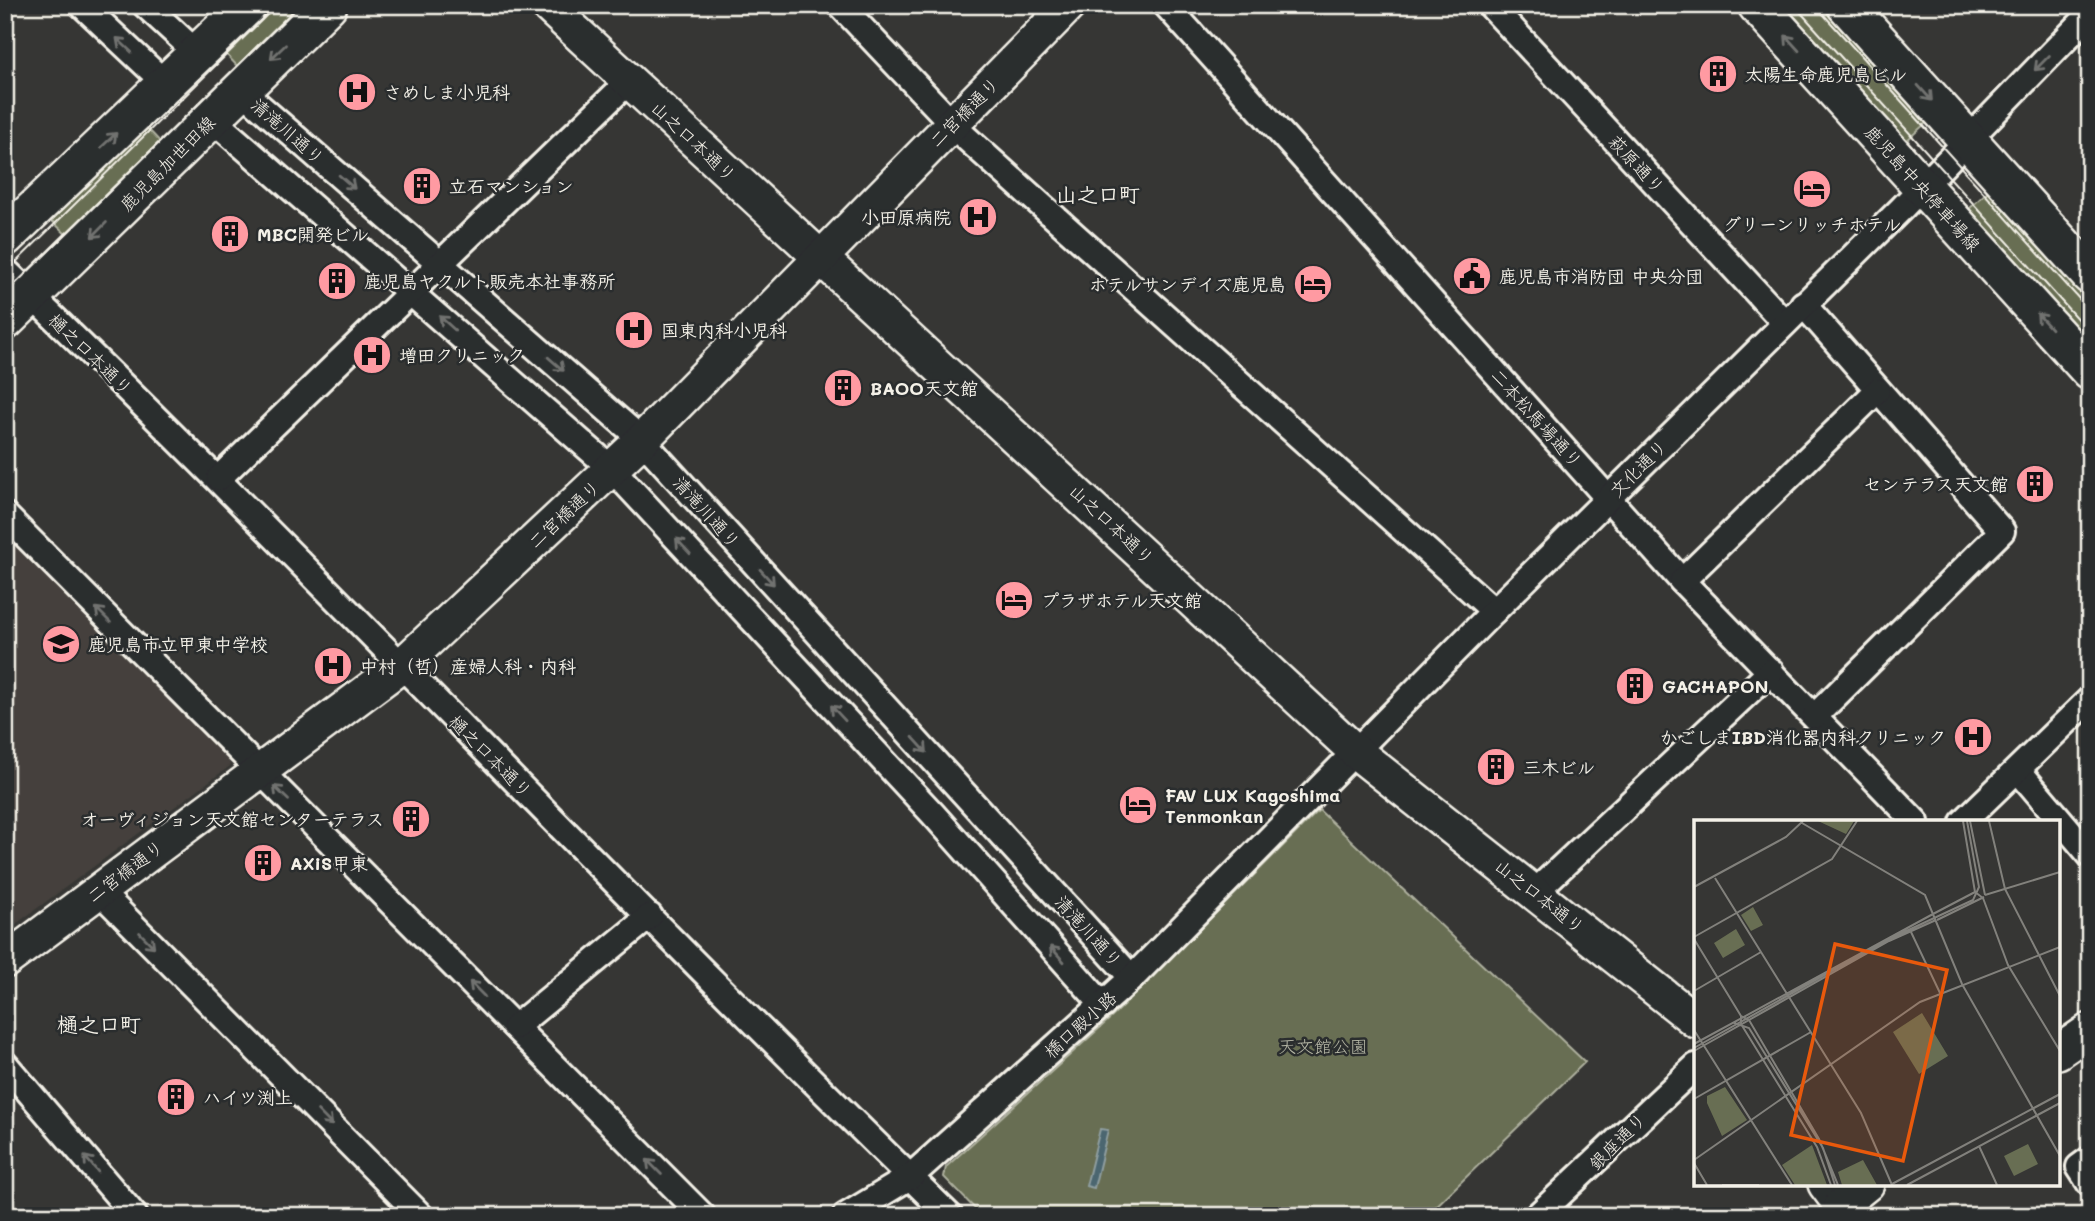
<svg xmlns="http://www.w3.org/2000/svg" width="2095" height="1221" font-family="Mali,'Klee One',sans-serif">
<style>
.built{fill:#44413c}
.green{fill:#686e53;stroke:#aeb09e;stroke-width:2}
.water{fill:#4b6670;stroke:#8f9ea0;stroke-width:2}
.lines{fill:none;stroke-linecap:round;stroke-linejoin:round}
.street-casing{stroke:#f4f1e8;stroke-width:30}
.secondary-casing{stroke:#f4f1e8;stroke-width:38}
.primary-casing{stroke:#f4f1e8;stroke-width:42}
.street{stroke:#2a2d2e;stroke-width:24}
.secondary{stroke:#2a2d2e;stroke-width:33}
.primary{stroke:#2a2d2e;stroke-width:37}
.tram{stroke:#f4f1e8;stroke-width:2}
.oneway{stroke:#71726f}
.labels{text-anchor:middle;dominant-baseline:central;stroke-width:5;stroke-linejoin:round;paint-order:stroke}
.poi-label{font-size:18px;font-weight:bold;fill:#f4f1e8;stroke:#2a2d2e;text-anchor:start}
.street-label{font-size:18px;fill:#f4f1e8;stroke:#2a2d2e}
.park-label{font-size:18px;fill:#b5b6a5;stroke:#2a2d2e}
.quarter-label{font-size:21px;font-weight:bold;fill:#f4f1e8;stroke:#2a2d2e}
.inset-road{fill:none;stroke:#82817c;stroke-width:2}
.view{fill:#e8590c;fill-opacity:0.15;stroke:#e8590c;stroke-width:3.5}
.inset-edge{fill:none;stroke:#f4f1e8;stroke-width:3.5}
</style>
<rect width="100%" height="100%" fill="#363634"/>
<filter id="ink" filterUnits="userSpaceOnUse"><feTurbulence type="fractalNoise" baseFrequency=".0143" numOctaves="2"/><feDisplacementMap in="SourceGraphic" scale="14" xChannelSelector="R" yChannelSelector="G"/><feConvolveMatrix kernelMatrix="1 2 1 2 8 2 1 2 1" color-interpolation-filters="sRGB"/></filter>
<g filter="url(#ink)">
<polygon class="built" points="5,533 228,755 230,766 5,932"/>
<g class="green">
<polygon points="268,5 307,5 241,70 222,50"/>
<polygon points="1784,5 1821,5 1926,123 1906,141"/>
<polygon points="146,127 165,147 70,238 50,219"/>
<polygon points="1989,190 2090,302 2090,342 1969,209"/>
<polygon points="1319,810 1585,1062 1426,1216 982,1216 944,1177 946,1167 1114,1015"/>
</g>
<polygon class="water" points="1100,1129 1108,1130 1094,1188 1086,1186"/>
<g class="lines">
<g class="street-casing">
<g id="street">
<polyline points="82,5 167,85"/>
<polyline points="145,5 198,54"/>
<polyline points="840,5 964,136 1494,611"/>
<polyline points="1166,5 1682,581 1916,822"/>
<polyline points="1490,5 1785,323"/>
<polyline points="240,89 642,440 1132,978"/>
<polyline points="212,119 612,469 933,814 1103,1005"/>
<path d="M5,270C325,580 630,905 950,1216"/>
<polyline points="1803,304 2002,531 1815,716"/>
<path d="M219,478C355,345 493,214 629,81"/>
<polyline points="5,515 703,1216"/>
<polyline points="1682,581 1877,391"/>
<polyline points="2018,770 2090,855"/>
<polyline points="1963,822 2090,699"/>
<polyline points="99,891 421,1216"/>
<polyline points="1535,892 1771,671"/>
<polyline points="515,1027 650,916"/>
<polyline points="5,1064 135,1216"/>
<polyline points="2090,1159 2079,1167 2090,1184"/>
<polyline points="845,1216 910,1177 1132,978 1494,611 1901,209 2090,14"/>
<polyline points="1537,1216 1696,1066"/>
</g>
</g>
<g class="secondary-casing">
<g id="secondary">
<polyline points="547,5 1356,752 1696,1021"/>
<polyline points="5,961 401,666 642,440 1069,5"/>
<polyline points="2058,1052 2090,1030"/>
<polyline points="1825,1184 1849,1216"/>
<polyline points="1841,1205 1867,1184"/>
</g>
</g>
<g class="primary-casing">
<g id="primary">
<polyline points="1757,5 2090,371"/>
<polyline points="1846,5 2090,275"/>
<polyline points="5,237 248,5"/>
<polyline points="5,321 328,5"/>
</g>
</g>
<use href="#street" class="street"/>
<use href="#secondary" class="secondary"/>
<use href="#primary" class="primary"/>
<g class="tram">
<polyline points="1794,5 2090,333"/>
<polyline points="1815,5 2090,311"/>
<polyline points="5,273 277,5"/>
<polyline points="5,294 299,5"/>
</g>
</g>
<defs><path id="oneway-shaft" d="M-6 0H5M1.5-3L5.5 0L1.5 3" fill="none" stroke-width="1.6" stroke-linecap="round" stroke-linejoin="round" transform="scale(1.75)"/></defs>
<g class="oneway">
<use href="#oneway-shaft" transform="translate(1792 43) rotate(-132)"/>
<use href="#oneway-shaft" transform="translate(124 45) rotate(-137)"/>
<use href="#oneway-shaft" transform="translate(278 52) rotate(136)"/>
<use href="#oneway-shaft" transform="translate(2042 63) rotate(135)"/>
<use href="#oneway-shaft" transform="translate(1925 93) rotate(48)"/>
<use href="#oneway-shaft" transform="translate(109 140) rotate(-43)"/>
<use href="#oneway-shaft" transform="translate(347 182) rotate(41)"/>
<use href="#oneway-shaft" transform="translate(99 230) rotate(135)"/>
<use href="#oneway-shaft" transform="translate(2044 321) rotate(-132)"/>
<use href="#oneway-shaft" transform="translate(447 323) rotate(-138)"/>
<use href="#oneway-shaft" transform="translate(556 364) rotate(41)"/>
<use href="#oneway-shaft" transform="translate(683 546) rotate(-133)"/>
<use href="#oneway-shaft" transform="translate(767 577) rotate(48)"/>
<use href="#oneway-shaft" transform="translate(103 615) rotate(-135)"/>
<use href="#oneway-shaft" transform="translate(838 713) rotate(-133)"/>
<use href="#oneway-shaft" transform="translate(920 745) rotate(48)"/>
<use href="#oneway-shaft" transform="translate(281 793) rotate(-136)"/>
<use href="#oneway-shaft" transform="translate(147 940) rotate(45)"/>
<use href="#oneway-shaft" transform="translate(1057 954) rotate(-132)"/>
<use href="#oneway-shaft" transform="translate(477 989) rotate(-135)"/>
<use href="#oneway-shaft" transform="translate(325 1118) rotate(45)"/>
<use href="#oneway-shaft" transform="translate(91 1164) rotate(-131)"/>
<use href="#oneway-shaft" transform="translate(654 1167) rotate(-135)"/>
</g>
</g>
<defs>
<g id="building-disc" transform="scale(2.0125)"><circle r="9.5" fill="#ff9aa2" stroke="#2a2d2e"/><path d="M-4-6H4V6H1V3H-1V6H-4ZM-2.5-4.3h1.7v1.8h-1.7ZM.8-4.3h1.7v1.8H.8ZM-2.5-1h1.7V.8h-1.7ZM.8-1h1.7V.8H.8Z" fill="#111"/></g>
<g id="hospital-disc" transform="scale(2.0125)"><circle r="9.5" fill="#ff9aa2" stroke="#2a2d2e"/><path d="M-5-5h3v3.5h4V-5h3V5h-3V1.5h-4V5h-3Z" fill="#111"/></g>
<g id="hotel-disc" transform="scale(2.0125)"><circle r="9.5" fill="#ff9aa2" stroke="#2a2d2e"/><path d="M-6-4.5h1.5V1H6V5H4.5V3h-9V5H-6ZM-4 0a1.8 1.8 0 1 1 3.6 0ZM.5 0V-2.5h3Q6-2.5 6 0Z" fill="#111"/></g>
<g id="civic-disc" transform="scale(2.0125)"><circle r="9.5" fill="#ff9aa2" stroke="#2a2d2e"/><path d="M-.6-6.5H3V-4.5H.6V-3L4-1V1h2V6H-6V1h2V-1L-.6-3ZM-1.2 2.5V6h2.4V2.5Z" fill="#111"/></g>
<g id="school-disc" transform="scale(2.0125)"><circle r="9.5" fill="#ff9aa2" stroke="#2a2d2e"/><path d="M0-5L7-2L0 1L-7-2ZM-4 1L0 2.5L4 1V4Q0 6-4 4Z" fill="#111"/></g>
</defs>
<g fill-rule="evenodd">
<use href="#building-disc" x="1718" y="74"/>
<use href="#hospital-disc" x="357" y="92"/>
<use href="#building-disc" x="422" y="186"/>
<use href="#hotel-disc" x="1812" y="189"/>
<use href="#hospital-disc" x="978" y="217"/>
<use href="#building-disc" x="230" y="234"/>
<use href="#civic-disc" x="1472" y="276"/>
<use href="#building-disc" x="337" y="281"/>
<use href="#hotel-disc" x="1313" y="284"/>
<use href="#hospital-disc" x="634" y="330"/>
<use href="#hospital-disc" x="372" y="355"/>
<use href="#building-disc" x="843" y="388"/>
<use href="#building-disc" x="2035" y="484"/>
<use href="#hotel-disc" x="1014" y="600"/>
<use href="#school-disc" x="61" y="644"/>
<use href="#hospital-disc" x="333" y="666"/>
<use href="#building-disc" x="1635" y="686"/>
<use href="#hospital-disc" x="1973" y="737"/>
<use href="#building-disc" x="1496" y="767"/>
<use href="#hotel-disc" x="1138" y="805"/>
<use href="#building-disc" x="411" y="819"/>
<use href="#building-disc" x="263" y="863"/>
<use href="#building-disc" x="176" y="1097"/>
</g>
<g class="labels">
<g class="poi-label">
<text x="1745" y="74">太陽生命鹿児島ビル</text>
<text x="384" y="92">さめしま小児科</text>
<text x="449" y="186">立石マンション</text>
<text x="951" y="217" text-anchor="end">小田原病院</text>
<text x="1812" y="224" text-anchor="middle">グリーンリッチホテル</text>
<text x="257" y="234">MBC開発ビル</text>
<text x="1499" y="276">鹿児島市消防団 中央分団</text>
<text x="364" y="281">鹿児島ヤクルト販売本社事務所</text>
<text x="1286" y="284" text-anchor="end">ホテルサンデイズ鹿児島</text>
<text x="661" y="330">国東内科小児科</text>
<text x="399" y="355">増田クリニック</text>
<text x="870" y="388">BAOO天文館</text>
<text x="2008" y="484" text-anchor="end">センテラス天文館</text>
<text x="1041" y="600">プラザホテル天文館</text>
<text x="88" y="644">鹿児島市立甲東中学校</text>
<text x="360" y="666">中村（哲）産婦人科・内科</text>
<text x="1662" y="686">GACHAPON</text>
<text x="1946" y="737" text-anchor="end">かごしまIBD消化器内科クリニック</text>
<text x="1523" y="767">三木ビル</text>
<text x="1165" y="795">FAV LUX Kagoshima<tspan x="1165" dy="21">Tenmonkan</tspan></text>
<text x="384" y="819" text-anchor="end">オーヴィジョン天文館センターテラス</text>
<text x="290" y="863">AXiS甲東</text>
<text x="203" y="1097">ハイツ渕上</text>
</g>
<g class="street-label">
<text transform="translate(964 112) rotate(-45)">二宮橋通り</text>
<text transform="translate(288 131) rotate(41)">清滝川通り</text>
<text transform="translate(694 141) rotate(43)">山之口本通り</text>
<text transform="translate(167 163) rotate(-45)">鹿児島加世田線</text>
<text transform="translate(1637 164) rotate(47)">萩原通り</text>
<text transform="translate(1923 188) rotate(48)">鹿児島中央停車場線</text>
<text transform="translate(91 354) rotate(44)">樋之口本通り</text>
<text transform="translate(1537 418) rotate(48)">二本松馬場通り</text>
<text transform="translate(1638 468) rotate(-45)">文化通り</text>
<text transform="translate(707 512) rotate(48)">清滝川通り</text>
<text transform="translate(564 514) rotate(-43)">二宮橋通り</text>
<text transform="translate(1112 524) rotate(43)">山之口本通り</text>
<text transform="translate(491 756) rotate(45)">樋之口本通り</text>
<text transform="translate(125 871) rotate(-37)">二宮橋通り</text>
<text transform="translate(1540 896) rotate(38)">山之口本通り</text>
<text transform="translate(1089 931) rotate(48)">清滝川通り</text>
<text transform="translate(1080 1024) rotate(-42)">橋口殿小路</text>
<text transform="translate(1617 1141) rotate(-45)">銀座通り</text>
</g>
<g class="park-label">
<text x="1323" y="1046">天文館公園</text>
</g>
<g class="quarter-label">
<text x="1098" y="193">山之口町</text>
<text x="99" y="1023">樋之口町</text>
</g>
</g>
<g transform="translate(1694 820)">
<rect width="366" height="366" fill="#363634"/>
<path d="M124,1H160L152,14ZM59,87L69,105L57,111L47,95ZM42,109L51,125L29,138L20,123ZM228,193L254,236L225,254L199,212ZM31,267L53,300L28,316L13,283V276ZM334,324L344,344L320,356L310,336ZM118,325L133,365H101L88,345ZM169,340L183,365H148L144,352Z" fill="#686e53"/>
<path class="inset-road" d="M269,1L281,72M276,1L291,75M295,1L311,69L366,176M108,3L231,75L268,164L366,336M21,58L167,293L198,365M0,67L92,17L109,1M281,72L289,78L314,145L366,231M291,75L366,52M239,94L281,72M243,100L290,77M217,112L246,173M0,117L138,39L163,1M0,119L47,196M0,171L67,132M40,203L55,208L129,328L141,365M0,210L98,365M0,224L239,94M0,228L193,120L279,80L285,67L273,1M0,231L195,121L242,100M0,279L117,212M285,326L303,365M0,340L226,182L366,127M0,343L13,365M198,364L366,274M28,365H65M137,365L123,327L47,204V196L55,200L125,319L144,365M213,365L366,283"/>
<path class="view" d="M141,124L253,150L209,341L97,315Z"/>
<rect width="366" height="366" class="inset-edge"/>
</g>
<rect width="2095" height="1221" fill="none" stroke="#2a2d2e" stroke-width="28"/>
<rect x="14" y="14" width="2067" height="1193" fill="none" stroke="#f4f1e8" stroke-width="2.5" filter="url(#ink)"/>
</svg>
